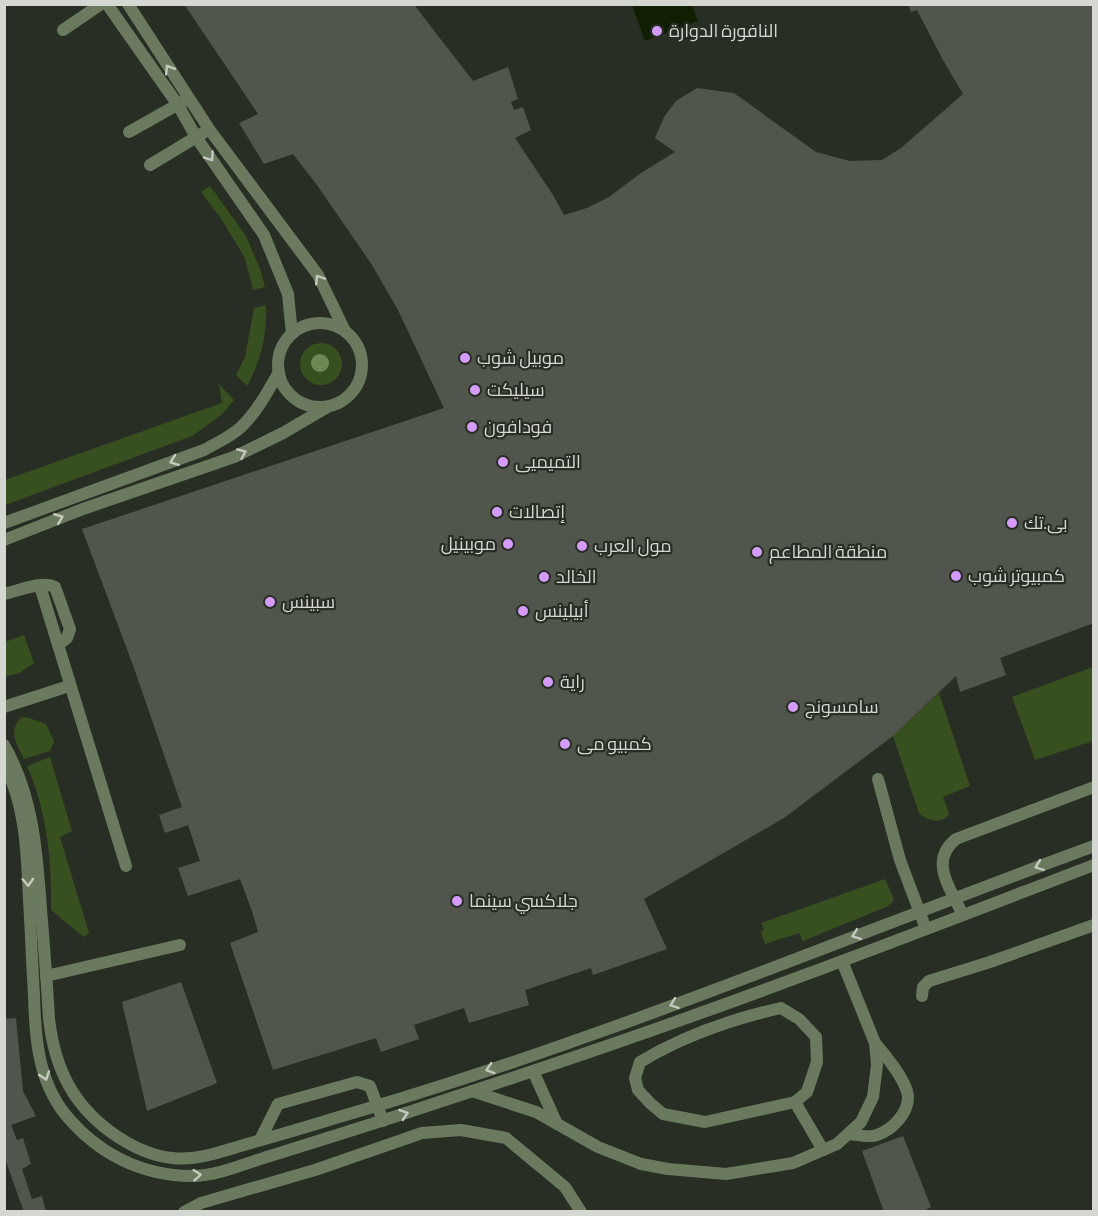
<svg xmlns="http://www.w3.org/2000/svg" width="1098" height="1216" font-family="'Sofia Sans Condensed',Cairo,sans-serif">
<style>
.green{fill:#38501f}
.water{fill:#101f01}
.building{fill:#51564d}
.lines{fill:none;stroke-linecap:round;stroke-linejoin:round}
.service{stroke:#6b7a5f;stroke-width:12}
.minor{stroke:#6b7a5f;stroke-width:12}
.tree{fill:#6d8854}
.oneway{stroke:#c4c9c1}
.poi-dot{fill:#d59bfb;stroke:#292e25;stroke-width:2}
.labels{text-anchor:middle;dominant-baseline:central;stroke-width:4.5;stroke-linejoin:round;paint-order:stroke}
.poi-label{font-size:18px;fill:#d4d7d2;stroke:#292e25;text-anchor:start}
</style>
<rect width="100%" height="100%" fill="#292e25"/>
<g class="green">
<polygon points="210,186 246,236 260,269 265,287 253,290 245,258 222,220 201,192"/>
<path d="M266,305C267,335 261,360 247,386L236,375L245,357L254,308Z"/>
<circle cx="321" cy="364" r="21"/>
<polygon points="219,384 234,400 221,415 192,436 5,505 5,480 222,403"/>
<polygon points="24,635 34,663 19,673 5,677 5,642"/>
<polygon points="1093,667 1093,741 1035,760 1012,697"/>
<path d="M939,693L970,786L943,797L949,814C941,825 928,821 919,813L893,736Z"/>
<path d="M22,717L29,718L46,724L54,741L50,751L24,759C17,744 7,731 22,717Z"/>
<path d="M50,757L72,831L60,837L89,933L84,937L51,910C52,860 47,812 27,766Z"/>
<polygon points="885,879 894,899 891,904 886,907 803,941 799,933 765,944 761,932 764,930 761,923"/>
</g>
<polygon class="water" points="632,5 692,5 698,21 645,41"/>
<g class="building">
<polygon points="184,4 420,4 415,6 473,81 508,67 518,99 511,102 514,110 523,107 531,130 515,138 553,195 564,215 587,208 609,197 641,173 675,152 655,138 664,117 676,101 697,88 734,93 816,152 850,161 882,160 901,148 963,94 943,60 917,10 911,12 908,4 1094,4 1094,623 1000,658 1006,675 960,692 956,676 893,736 784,818 644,899 667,949 593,975 591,968 525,990 529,1005 469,1023 464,1008 414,1025 419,1039 381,1052 376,1038 273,1070 230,943 258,932 252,911 240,879 188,896 178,868 200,861 188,825 165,833 159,815 182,807 134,668 82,529 444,408 398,310 372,265 317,185 293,154 264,164 239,123 258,114"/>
<polygon points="181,982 217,1083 147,1111 122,1002"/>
<polygon points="16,1018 23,1091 36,1116 11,1125 17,1140 23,1138 31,1164 22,1169 32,1199 42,1196 46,1212 24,1212 4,1156 4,1019"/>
<polygon points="903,1136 931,1207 922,1212 884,1212 862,1151"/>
</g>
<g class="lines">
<g class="service">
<polyline points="107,4 178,105 196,137 264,235 288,294 292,334"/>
<polyline points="128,4 209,129 318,275 345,331"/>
<polyline points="63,30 101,4"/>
<polyline points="129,132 184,101"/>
<polyline points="150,165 203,133"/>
<circle cx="320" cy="365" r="42"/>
<path d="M4,523L204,450C216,443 231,437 241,427C257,412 268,391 279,372"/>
<polyline points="4,540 83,509 234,457 283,433 329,406"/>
<polyline points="40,586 126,866"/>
<path d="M4,594C19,591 42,580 55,587L70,629L67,638L58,645"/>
<polyline points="4,707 69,686"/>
<polyline points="878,779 900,860 926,929"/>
<path d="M963,915C951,890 928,861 956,839L1094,787"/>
<polyline points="46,976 180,945"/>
<polyline points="922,996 923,987 929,981 990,962 1094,925"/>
<path d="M781,1008L799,1019L816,1037L817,1062L807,1092L795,1102L705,1122L663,1114L650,1103L638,1090L635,1078L640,1062C683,1036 732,1019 781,1008Z"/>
<polyline points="533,1071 557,1124"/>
<polyline points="472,1091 536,1112 598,1147 641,1164 668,1169 726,1174 793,1163 837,1144 861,1122 873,1097 877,1065 875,1043 842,961"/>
<polyline points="795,1102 823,1150"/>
<path d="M849,1134C858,1135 870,1138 877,1135C892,1130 909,1113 908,1096C906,1080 886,1056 876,1044"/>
<polyline points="260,1140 278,1104 357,1082 370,1086 383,1121"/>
</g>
<g class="minor">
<path d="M4,745C33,795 37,852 41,909C44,946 47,982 49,1019C55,1070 74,1108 118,1137C135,1148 152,1156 172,1158C197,1161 223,1151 247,1144C275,1136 304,1128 332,1119C591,1045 841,939 1094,846"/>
<path d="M4,764C26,805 27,855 29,900C31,932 32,964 34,995C35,1037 38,1080 65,1114C97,1153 141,1176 192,1176C218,1176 246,1163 270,1156C321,1140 373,1124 424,1107C482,1088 540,1069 598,1049C765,992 929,928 1094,865"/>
<polyline points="184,1212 201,1203 315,1170 422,1133 461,1130 506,1138 565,1187 581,1212"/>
</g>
</g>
<circle class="tree" cx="320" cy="363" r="9"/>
<defs><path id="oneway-chevron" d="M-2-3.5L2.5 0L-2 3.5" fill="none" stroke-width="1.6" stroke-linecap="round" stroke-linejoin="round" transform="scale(1.5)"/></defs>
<g class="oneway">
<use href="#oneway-chevron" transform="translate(169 69) rotate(-122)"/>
<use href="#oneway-chevron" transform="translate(210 157) rotate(55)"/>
<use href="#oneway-chevron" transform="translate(319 279) rotate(-123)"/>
<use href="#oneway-chevron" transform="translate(242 453) rotate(-24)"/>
<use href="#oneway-chevron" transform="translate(174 461) rotate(160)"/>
<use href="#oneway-chevron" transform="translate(59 518) rotate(-22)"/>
<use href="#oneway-chevron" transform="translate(1039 866) rotate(160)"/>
<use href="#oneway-chevron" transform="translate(28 882) rotate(87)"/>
<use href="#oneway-chevron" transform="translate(856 935) rotate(159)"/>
<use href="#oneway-chevron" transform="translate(674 1004) rotate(160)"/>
<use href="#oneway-chevron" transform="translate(490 1069) rotate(162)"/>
<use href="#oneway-chevron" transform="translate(45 1076) rotate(71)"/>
<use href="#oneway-chevron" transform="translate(404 1114) rotate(-19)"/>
<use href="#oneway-chevron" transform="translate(197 1175) rotate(-5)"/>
</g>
<g class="poi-dot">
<circle cx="657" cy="31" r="6"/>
<circle cx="465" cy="358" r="6"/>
<circle cx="475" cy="390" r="6"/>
<circle cx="472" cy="427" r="6"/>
<circle cx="503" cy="462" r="6"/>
<circle cx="497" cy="512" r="6"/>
<circle cx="1012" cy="523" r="6"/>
<circle cx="508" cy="544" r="6"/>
<circle cx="582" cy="546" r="6"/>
<circle cx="757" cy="552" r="6"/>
<circle cx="956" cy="576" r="6"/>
<circle cx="544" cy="577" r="6"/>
<circle cx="270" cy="602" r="6"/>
<circle cx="523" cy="611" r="6"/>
<circle cx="548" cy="682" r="6"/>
<circle cx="793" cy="707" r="6"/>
<circle cx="565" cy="744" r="6"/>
<circle cx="457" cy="901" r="6"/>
</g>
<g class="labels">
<g class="poi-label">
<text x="669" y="31">النافورة الدوارة</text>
<text x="477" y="358">موبيل شوب</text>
<text x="487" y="390">سيليكت</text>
<text x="484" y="427">فودافون</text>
<text x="515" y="462">التميميى</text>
<text x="509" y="512">إتصالات</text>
<text x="1024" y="523">بى.تك</text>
<text x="496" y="544" text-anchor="end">موبينيل</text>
<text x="594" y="546">مول العرب</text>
<text x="769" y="552">منطقة المطاعم</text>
<text x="968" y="576">كمبيوتر شوب</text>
<text x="556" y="577">الخالد</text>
<text x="282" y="602">سبينس</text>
<text x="535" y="611">أبيلينس</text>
<text x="560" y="682">راية</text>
<text x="805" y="707">سامسونج</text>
<text x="577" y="744">كمبيو مى</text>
<text x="469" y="901">جلاكسي سينما</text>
</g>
</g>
<rect width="1098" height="1216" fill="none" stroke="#d4d7d2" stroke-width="12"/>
</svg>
